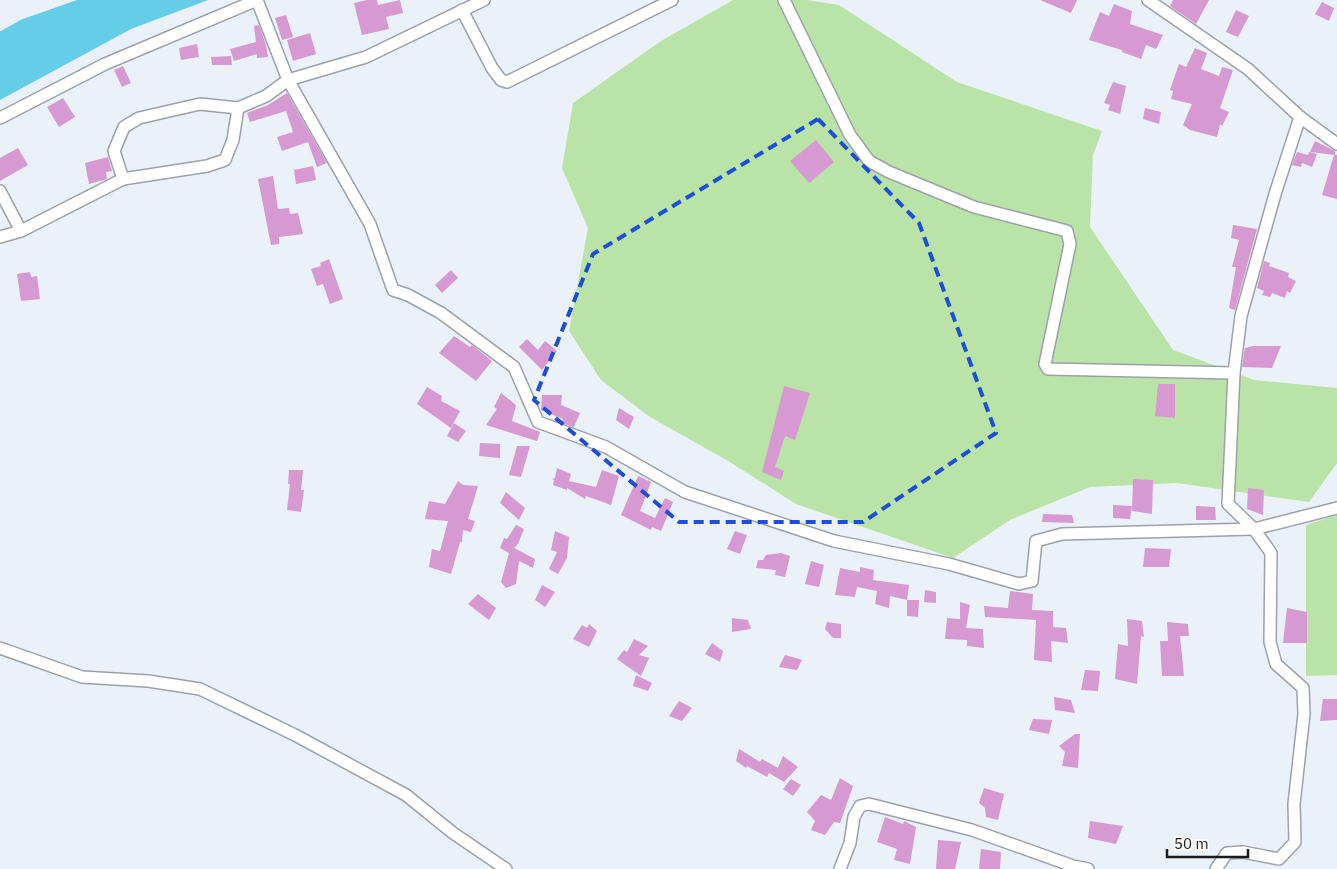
<svg xmlns="http://www.w3.org/2000/svg" width="1337" height="869" font-family="'IBM Plex Sans',sans-serif">
<style>
.green{fill:#bae4a7}
.water{fill:#64cde8}
.lines{fill:none;stroke-linecap:round;stroke-linejoin:round}
.river{stroke:#64cde8;stroke-width:20}
.building{fill:#d699d2}
.street-casing{stroke:#9ca1a9;stroke-width:14}
.street{stroke:#fff;stroke-width:11}
.marked{fill:none;stroke:#1d4ed8;stroke-width:4;stroke-dasharray:10 6;stroke-linejoin:round}
</style>
<rect width="100%" height="100%" fill="#ebf1f9"/>
<g class="green">
<polygon points="733,0 807,0 839,5 957,82 1102,131 1093,155 1090,227 1173,350 1254,380 1337,388 1337,463 1309,502 1177,483 1090,487 1010,520 953,558 796,504 730,462 650,417 601,380 569,331 588,228 562,168 573,103 661,41"/>
<polygon points="1337,515 1337,675 1306,676 1306,525"/>
</g>
<polygon class="water" points="96,0 208,0 131,29 0,100 0,42 87,7"/>
<g class="lines">
<polyline class="river" points="0,43 25,29 107,0"/>
</g>
<g class="building">
<polygon points="367,0 377,0 378,5 400,0 403,13 386,17 389,29 362,35 354,3"/>
<polygon points="1040,0 1077,0 1071,13"/>
<polygon points="1173,0 1209,0 1196,24 1170,6"/>
<polygon points="1322,2 1334,8 1329,21 1315,14"/>
<polygon points="1114,4 1132,11 1130,24 1163,35 1156,49 1146,45 1141,59 1122,52 1122,50 1089,40 1100,12 1109,16"/>
<polygon points="1236,10 1249,16 1238,37 1226,32"/>
<polygon points="286,15 293,37 282,40 275,18"/>
<polygon points="259,25 266,45 268,57 257,58 257,54 234,61 230,49 256,42 254,26"/>
<polygon points="310,33 316,54 293,61 287,40"/>
<polygon points="197,44 199,57 181,60 179,48"/>
<polygon points="1195,48 1207,53 1201,69 1219,76 1222,67 1233,70 1220,108 1229,112 1222,126 1220,124 1217,137 1190,130 1183,125 1192,104 1171,99 1173,91 1170,90 1179,64 1186,67"/>
<polygon points="231,56 232,65 212,65 211,57"/>
<polygon points="123,66 131,83 122,87 114,70"/>
<polygon points="1113,82 1126,86 1120,114 1108,110 1110,105 1104,103"/>
<polygon points="287,93 327,163 317,167 308,142 282,151 277,137 293,132 286,111 250,122 247,113 268,105"/>
<polygon points="63,98 75,117 59,127 47,107"/>
<polygon points="1145,108 1161,112 1159,124 1143,119"/>
<polygon points="816,140 834,162 809,183 790,161"/>
<polygon points="1315,141 1335,151 1335,155 1310,152"/>
<polygon points="18,148 28,165 0,181 0,158"/>
<polygon points="1297,152 1308,155 1309,152 1317,154 1312,167 1302,163 1301,167 1292,165"/>
<polygon points="1334,155 1337,155 1337,199 1322,195"/>
<polygon points="108,157 112,171 106,172 107,179 89,184 85,163"/>
<polygon points="313,166 316,180 296,184 294,170"/>
<polygon points="273,176 278,209 289,208 290,214 298,213 303,234 279,237 279,244 271,245 258,179"/>
<polygon points="1233,225 1257,229 1235,310 1229,308 1236,267 1232,267 1239,240 1231,238"/>
<polygon points="329,259 343,299 330,304 323,284 317,286 311,269 321,266 320,263"/>
<polygon points="1264,261 1270,263 1269,266 1289,273 1288,277 1296,281 1290,293 1287,291 1285,298 1272,293 1270,297 1262,295 1264,291 1257,288"/>
<polygon points="451,270 458,278 442,293 435,285"/>
<polygon points="30,272 31,277 37,276 40,299 21,301 17,274"/>
<polygon points="454,336 470,347 472,345 492,361 476,381 439,353"/>
<polygon points="527,339 538,350 545,341 557,351 542,370 519,347"/>
<polygon points="1253,346 1281,346 1272,368 1242,367 1245,348"/>
<polygon points="1158,384 1175,384 1175,418 1155,416"/>
<polygon points="784,386 810,393 795,440 785,436 775,467 784,471 781,480 762,472"/>
<polygon points="427,387 442,396 441,401 460,411 451,428 417,404"/>
<polygon points="501,393 516,405 512,421 540,432 537,441 486,425 497,409 494,407"/>
<polygon points="542,395 562,395 561,405 580,413 574,427 561,423 563,419 541,410"/>
<polygon points="619,408 634,417 629,429 616,420"/>
<polygon points="454,423 466,431 458,442 447,436"/>
<polygon points="480,443 500,444 500,458 479,456"/>
<polygon points="517,446 530,446 521,477 509,475"/>
<polygon points="557,468 571,474 569,481 596,487 602,470 619,476 611,505 586,496 585,499 567,488 567,490 553,485 554,480 552,479 555,478"/>
<polygon points="289,470 303,470 301,490 304,490 301,512 287,510 290,484 288,484"/>
<polygon points="638,476 651,482 640,511 655,518 665,498 673,502 661,531 652,527 651,530 621,515"/>
<polygon points="1133,479 1153,480 1152,514 1132,511"/>
<polygon points="458,481 463,485 478,486 468,519 475,521 471,532 463,530 462,542 460,542 451,574 429,567 432,549 440,551 448,521 425,519 429,501 445,504"/>
<polygon points="1248,488 1264,490 1263,515 1247,509"/>
<polygon points="506,492 525,508 519,520 500,503"/>
<polygon points="1113,505 1132,506 1130,519 1113,518"/>
<polygon points="1196,506 1215,507 1216,520 1196,520"/>
<polygon points="1043,514 1072,515 1074,523 1042,522"/>
<polygon points="516,525 524,529 518,544 514,548 535,559 533,568 519,561 516,584 506,588 501,582 509,553 500,548 504,538 507,539"/>
<polygon points="555,531 569,537 567,558 558,574 549,569 557,552 551,550"/>
<polygon points="735,531 747,535 740,554 727,549"/>
<polygon points="1145,548 1171,549 1169,567 1143,567"/>
<polygon points="781,553 790,556 785,577 775,575 776,570 756,568 758,560 763,560 766,555"/>
<polygon points="811,561 824,565 819,587 805,584"/>
<polygon points="860,567 874,570 873,580 909,585 907,600 890,596 889,608 875,604 877,591 857,587 855,597 835,595 840,568 860,572"/>
<polygon points="542,585 555,592 545,607 535,600"/>
<polygon points="925,590 936,592 936,603 924,602"/>
<polygon points="1010,591 1033,594 1032,610 1053,611 1053,627 1066,628 1068,643 1051,641 1052,662 1034,660 1036,620 985,617 984,606 1008,608"/>
<polygon points="478,594 496,608 489,620 468,604"/>
<polygon points="907,600 919,600 918,617 907,616"/>
<polygon points="960,602 970,605 966,628 983,629 984,648 967,646 967,640 945,639 947,618 960,619"/>
<polygon points="1287,608 1307,612 1307,643 1283,643"/>
<polygon points="732,618 748,620 751,629 732,632"/>
<polygon points="1127,619 1142,621 1144,637 1141,636 1137,684 1115,679 1118,644 1128,646"/>
<polygon points="827,622 841,624 841,638 833,638 825,629"/>
<polygon points="1167,622 1188,624 1189,636 1180,636 1184,676 1162,676 1160,641 1168,641"/>
<polygon points="589,624 597,631 589,647 573,639 582,625 587,628"/>
<polygon points="634,639 648,646 639,655 649,658 641,676 617,659 624,650 627,652"/>
<polygon points="712,643 723,651 720,662 705,654"/>
<polygon points="785,655 802,660 797,670 779,667"/>
<polygon points="1085,670 1100,671 1098,691 1081,690"/>
<polygon points="636,675 652,683 648,691 633,686"/>
<polygon points="1054,697 1071,700 1075,713 1055,710"/>
<polygon points="1323,699 1337,699 1337,720 1320,721"/>
<polygon points="679,701 692,708 682,721 669,716"/>
<polygon points="1033,719 1052,720 1049,734 1029,730"/>
<polygon points="1075,734 1080,734 1078,768 1062,766 1065,752 1059,746"/>
<polygon points="739,749 760,762 762,759 778,768 783,756 798,767 784,782 769,773 767,777 747,766 746,768 736,761"/>
<polygon points="840,778 853,786 840,823 834,822 825,835 811,830 815,821 807,812 821,795 831,800"/>
<polygon points="791,779 801,785 793,796 783,789"/>
<polygon points="984,788 1004,794 998,820 986,817 985,808 979,803"/>
<polygon points="885,817 903,824 904,821 916,827 910,864 894,860 897,849 877,842"/>
<polygon points="1090,821 1123,826 1116,844 1088,838"/>
<polygon points="938,840 961,842 955,869 936,869"/>
<polygon points="981,849 1001,852 1000,869 979,869"/>
</g>
<g class="lines">
<g class="street-casing">
<g id="street">
<polyline points="257,0 288,80 370,224 393,290 408,295 441,313 514,367 538,422 606,447 685,492 834,541 949,564 1019,584 1032,581 1036,541 1062,534 1254,529 1337,508"/>
<polyline points="784,0 850,135 869,161 889,172 974,207 1067,231 1070,244 1045,364 1048,369 1234,373"/>
<polyline points="1148,0 1248,69 1300,117 1337,144"/>
<polyline points="462,10 492,68 501,80 507,82 672,0"/>
<polyline points="0,118 105,64 257,0"/>
<polyline points="123,179 207,166 225,160 233,140 238,108"/>
<polyline points="0,191 21,231"/>
<polyline points="0,237 21,231 123,179 114,151 124,127 139,118 200,104 238,108 266,96 288,80 366,57 484,0"/>
<polyline points="0,648 82,677 148,681 200,689 295,735 406,795 453,833 506,869"/>
<polyline points="840,869 850,843 854,817 860,806 869,804 972,830 1073,866 1088,869"/>
<polyline points="1216,869 1227,853 1243,852 1279,859 1295,842 1294,804 1304,714 1303,688 1276,664 1270,642 1271,553 1254,529 1228,504 1234,373 1241,316 1275,194 1300,117"/>
</g>
</g>
<use href="#street" class="street"/>
</g>
<path class="marked" d="M818,119L919,223L996,433L863,522H679L534,400L593,254Z"/>
<path d="M1167 849v8h81v-8" fill="none" stroke="#181a1d" stroke-width="2.5"/>
<text x="1174" y="849" font-size="15" fill="#181a1d" stroke="#fdfdfd" stroke-width="4" paint-order="stroke">50 m</text>
</svg>
